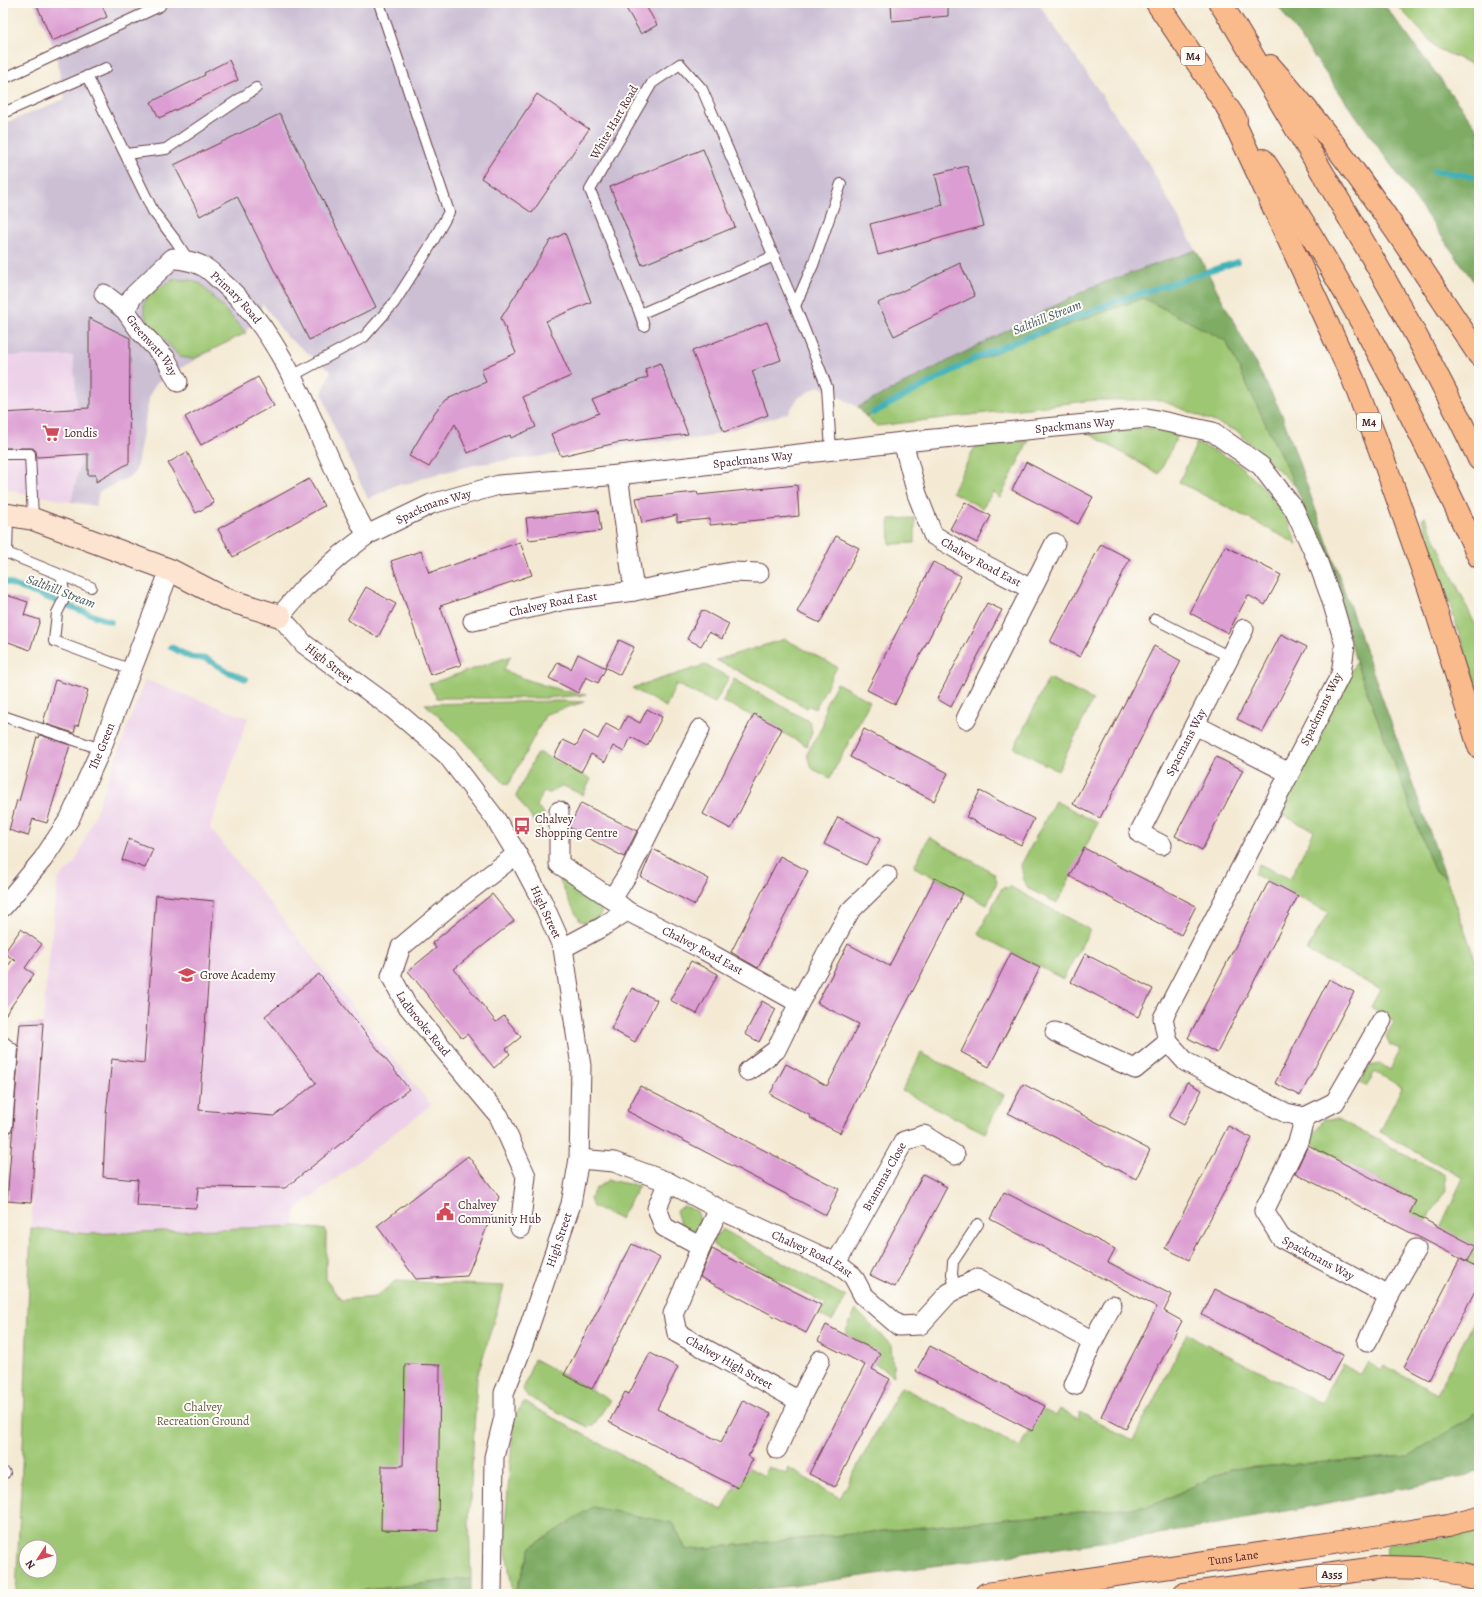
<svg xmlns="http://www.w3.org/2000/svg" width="1482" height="1597" font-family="Alegreya,serif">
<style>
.built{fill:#edd1e9}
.industrial{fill:#ccbfd4}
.green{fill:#9ec773;stroke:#74734f;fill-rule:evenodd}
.forest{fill:#7eac65;stroke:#646648}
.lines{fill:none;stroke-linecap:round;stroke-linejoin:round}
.stream{stroke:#41b1b7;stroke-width:6}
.building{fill:#dc9dd2}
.lane-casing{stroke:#643d44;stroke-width:12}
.street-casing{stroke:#643d44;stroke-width:21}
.secondary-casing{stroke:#643d44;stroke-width:24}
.primary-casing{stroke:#643d44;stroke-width:24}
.highway-casing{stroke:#643d44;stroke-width:24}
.lane{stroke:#fff;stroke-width:10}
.street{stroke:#fff;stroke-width:19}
.secondary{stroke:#fde4d1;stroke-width:22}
.primary{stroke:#fabb8c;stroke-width:22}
.highway{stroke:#fabb8c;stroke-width:22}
.labels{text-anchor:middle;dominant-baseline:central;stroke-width:4;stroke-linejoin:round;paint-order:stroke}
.shield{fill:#fdfcf7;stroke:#806168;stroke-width:1}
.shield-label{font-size:11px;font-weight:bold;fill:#4a1f2b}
.street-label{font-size:12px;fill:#4a1f2b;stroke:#fdfcf7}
.poi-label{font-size:12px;fill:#4a1f2b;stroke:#fdfcf7;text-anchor:start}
.park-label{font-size:12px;fill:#675a44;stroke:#fdfcf7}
.water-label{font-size:13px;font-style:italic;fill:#465963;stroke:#fdfcf7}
</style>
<rect width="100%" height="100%" fill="#fdfcf7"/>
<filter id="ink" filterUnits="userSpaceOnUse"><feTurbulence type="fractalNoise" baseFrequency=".025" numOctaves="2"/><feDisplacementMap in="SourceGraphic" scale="8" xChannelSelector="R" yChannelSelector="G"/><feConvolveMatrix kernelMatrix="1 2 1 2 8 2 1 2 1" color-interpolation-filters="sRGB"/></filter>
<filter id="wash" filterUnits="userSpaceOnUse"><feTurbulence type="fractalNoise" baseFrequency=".012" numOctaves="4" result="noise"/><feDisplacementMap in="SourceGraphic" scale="16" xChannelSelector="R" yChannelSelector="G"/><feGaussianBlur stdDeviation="0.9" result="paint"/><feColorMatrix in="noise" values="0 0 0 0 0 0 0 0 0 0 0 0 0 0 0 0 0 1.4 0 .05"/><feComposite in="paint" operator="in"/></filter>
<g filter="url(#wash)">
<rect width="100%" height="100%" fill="#f4ead4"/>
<g class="built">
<polygon points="5,356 73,356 81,460 71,502 3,489 3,369 9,365"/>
<polygon points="145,680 248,718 210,828 431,1105 295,1210 294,1226 88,1234 31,1228 45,994 58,879 75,863 92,822"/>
</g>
<polygon class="industrial" points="34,3 1038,3 1146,159 1196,250 1092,287 858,407 819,386 798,398 788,413 703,438 651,442 479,464 425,477 410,483 396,485 368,499 335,429 322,393 331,371 286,336 263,304 246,332 166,376 156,384 150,394 136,470 133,475 99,492 96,506 71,502 81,460 73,356 5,356 5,294 3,289 3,124 65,99 54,47"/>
<g class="green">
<polygon points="1395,3 1479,3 1479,66 1476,66 1438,49"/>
<path d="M174,279L190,280L201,284L246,333L193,359L180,357L147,320C136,295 156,290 174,279Z"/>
<polygon points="1143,297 1226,341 1296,487 1237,431 1160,400 1095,400 877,426 866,417 928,383 1010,346"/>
<polygon points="1129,426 1166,430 1178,435 1159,474 1084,431"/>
<polygon points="1029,440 1000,498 993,492 982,508 952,492 975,447"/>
<polygon points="1197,443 1235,461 1266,490 1287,518 1297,544 1179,482"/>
<polygon points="1425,517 1479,633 1479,695 1422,519"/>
<polygon points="915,518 915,543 890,544 889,519"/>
<polygon points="785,639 837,667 815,709 807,705 807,708 764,684 716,660"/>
<path d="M511,656L503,670C530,682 557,690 586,695L545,698H437L429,684Z"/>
<polygon points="1356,662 1434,870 1446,878 1479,970 1479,1273 1464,1266 1473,1245 1439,1230 1463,1178 1380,1132 1402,1087 1375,1072 1366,1086 1360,1083 1369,1066 1381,1064 1390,1070 1401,1049 1390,1045 1386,1036 1394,1022 1371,1007 1380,989 1307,951 1328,912 1254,874 1259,864 1290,879 1314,831 1283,815 1275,831 1268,827"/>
<polygon points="705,665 729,677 715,703 676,684 666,707 632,688"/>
<polygon points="1049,678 1093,700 1058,771 1014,748"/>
<polygon points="734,679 810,722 812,732 807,746 731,705 722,702"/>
<polygon points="837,683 870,701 830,778 813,769 809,762 807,754 823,725 825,705"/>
<polygon points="557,701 584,702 546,714 509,784 504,783 464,740 425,704"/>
<polygon points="537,753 540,753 591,779 583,795 563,786 550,793 543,792 537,806 544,813 541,831 516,796"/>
<polygon points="1055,801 1098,823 1057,903 1029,889 1024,881 1021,865"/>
<polygon points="929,837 994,873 997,882 987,905 914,867"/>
<polygon points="557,874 601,898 604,906 599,917 586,923 580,921 569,901"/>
<polygon points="1011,887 1090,930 1063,979 981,936 978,934 1002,888"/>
<polygon points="921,1053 1004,1095 985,1133 902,1091"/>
<polygon points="1324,1119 1338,1119 1445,1175 1446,1191 1425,1222 1410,1217 1417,1202 1308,1141"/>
<polygon points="608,1180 639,1186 620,1219 593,1207 590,1199 595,1189"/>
<polygon points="684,1206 697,1211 701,1223 697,1230 688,1231 680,1223 676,1211"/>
<path d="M297,1226L326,1230V1280L341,1300L376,1297L395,1281L504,1286L477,1377L469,1519L471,1578L335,1594H16L23,1445L31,1228L88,1234ZM26,1547H50V1571H26Z"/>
<polygon points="722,1229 846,1297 832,1321 820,1315 826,1304 714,1246 712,1242"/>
<polygon points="856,1310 891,1345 894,1376 874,1363 878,1353 845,1333"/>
<polygon points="1479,1311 1479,1412 1409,1456 1230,1469 1153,1505 686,1550 673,1523 531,1547 515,1594 513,1594 504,1538 514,1417 524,1402 722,1510 746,1466 764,1476 769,1467 786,1474 788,1468 840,1498 901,1387 1020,1447 1040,1408 1056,1416 1060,1409 1078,1419 1080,1412 1133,1441 1187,1334 1321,1403 1343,1364 1361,1375 1368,1362 1381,1370 1384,1365 1437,1394"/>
<polygon points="534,1359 610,1400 593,1426 588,1427 528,1397 523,1390"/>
<polygon points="1479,1531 1479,1568 1387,1560 1388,1544 1469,1534"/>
</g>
<g class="forest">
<polygon points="1276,3 1383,3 1479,131 1479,289"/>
<polygon points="1196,250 1281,412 1446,878 1434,870 1356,662 1334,583 1296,487 1226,341 1143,298 1010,346 928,383 866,417 858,407 1092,287"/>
<polygon points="1479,1412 1479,1471 1468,1476 1192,1529 793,1586 710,1594 515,1594 531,1547 592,1507 673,1523 686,1550 1153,1505 1230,1469 1409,1456"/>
<polygon points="471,1578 471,1594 335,1594"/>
</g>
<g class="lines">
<g class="stream">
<polyline points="1434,171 1479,177"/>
<polyline points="873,413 980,356 1114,302 1237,262"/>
<polyline points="3,581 111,622"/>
<polyline points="171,647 190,657 207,659 226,671 246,679"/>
</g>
</g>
<g id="blocks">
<g class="building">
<polygon points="36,3 101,3 107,17 52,41"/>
<polygon points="623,3 644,3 657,25 641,34"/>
<polygon points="891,3 948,3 948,16 892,21"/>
<polygon points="229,60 238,80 159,118 151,102 205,75 204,73"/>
<polygon points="537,94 589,129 532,213 481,178"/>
<polygon points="280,114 376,307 309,340 237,196 200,216 174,165"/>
<polygon points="703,149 735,227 642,265 610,187"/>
<polygon points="967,166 984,226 878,255 870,224 943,205 935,174"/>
<polygon points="565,233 591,302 546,321 571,376 523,397 536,427 511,438 510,435 468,453 455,424 429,467 409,456 435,412 445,400 486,382 481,369 516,353 501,318 550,241"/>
<polygon points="960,263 975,296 894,336 878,303"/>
<polygon points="89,318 130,338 129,463 96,482 96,475 88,475 88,454 37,457 36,451 33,448 3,448 3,413 89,408"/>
<polygon points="767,322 781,360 752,371 768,415 724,432 692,351"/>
<polygon points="660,363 688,434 616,443 561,456 551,434 599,413 592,399 648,377 645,369"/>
<polygon points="258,377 274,405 201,445 185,417"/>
<polygon points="187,452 214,503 196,513 168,463"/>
<polygon points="1026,462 1093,497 1078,524 1012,490"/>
<polygon points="309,479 324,506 233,557 218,529"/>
<polygon points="797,485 799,516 710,525 710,519 677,522 677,515 642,523 636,498 697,492 698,495"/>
<polygon points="965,502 991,516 977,543 950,529"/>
<polygon points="598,510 601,531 529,540 526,518"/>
<polygon points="836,536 859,548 820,623 797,612"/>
<polygon points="520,542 532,575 440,606 461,665 430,675 391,561 421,551 429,573"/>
<polygon points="1101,544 1130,559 1080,657 1050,642"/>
<polygon points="1225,546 1281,575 1265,605 1248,595 1228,633 1190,613"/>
<polygon points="933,562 961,576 895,704 867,690"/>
<polygon points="366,587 396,604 378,637 347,620"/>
<polygon points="3,594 28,602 24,615 40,620 30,650 3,640"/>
<polygon points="987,603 1002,610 951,707 937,699"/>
<polygon points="702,610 729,624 722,639 709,632 701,646 687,639"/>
<polygon points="1281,634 1307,647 1263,732 1237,719"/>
<polygon points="619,640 634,647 620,675 605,667"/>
<polygon points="1154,646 1181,661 1100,818 1073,804"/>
<polygon points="578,654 606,668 598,683 586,677 578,693 549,678 558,662 571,669"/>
<polygon points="55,680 88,690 78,726 76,725 74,733 43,723"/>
<polygon points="647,709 662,717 647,746 631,737 624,752 613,746 605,762 591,754 581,772 554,757 563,740 576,746 584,731 598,739 606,724 619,731 627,716 640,723"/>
<polygon points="754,714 782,729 731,829 703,814"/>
<polygon points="864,729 948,773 934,801 850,757"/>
<polygon points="40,735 70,745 47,823 33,819 28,836 9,830 17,800 19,801 37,737 39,738"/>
<polygon points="1216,757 1243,770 1202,850 1175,836"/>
<polygon points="980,791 1034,819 1021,845 966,817"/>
<polygon points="581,803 637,831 624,857 570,828 570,825"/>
<polygon points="838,817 880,839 866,865 824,844"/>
<polygon points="129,839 153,849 145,868 122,860"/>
<polygon points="1084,848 1196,906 1181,935 1069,876"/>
<polygon points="653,849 709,879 695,905 641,877"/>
<polygon points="780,856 808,871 758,968 731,952"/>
<polygon points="935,878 963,893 840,1133 810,1118 811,1116 770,1094 786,1064 827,1086 859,1024 817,1003 848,944 889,966"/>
<polygon points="1269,881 1298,896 1217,1053 1188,1038"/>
<polygon points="492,894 514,921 454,969 496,1022 504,1016 521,1037 506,1049 510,1054 494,1068 467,1034 462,1038 408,971 436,948 432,943"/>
<polygon points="156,895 214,901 199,1110 274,1116 316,1083 265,1016 319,974 409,1089 285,1188 198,1187 196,1208 136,1205 138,1180 103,1177 106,1114 112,1059 144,1063"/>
<polygon points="21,929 42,944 25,968 34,974 3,1018 3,973 13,959 16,961 4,953"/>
<polygon points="1011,953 1040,968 989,1067 961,1052"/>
<polygon points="1085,954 1153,989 1138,1017 1071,982"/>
<polygon points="691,961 718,974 697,1014 670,1000"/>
<polygon points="1329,979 1354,992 1300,1096 1275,1083"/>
<polygon points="632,988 657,1000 635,1042 611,1029"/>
<polygon points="762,1001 776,1009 759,1042 745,1034"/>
<polygon points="43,1023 31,1203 7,1201 19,1050 18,1045 20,1024"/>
<polygon points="1187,1082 1202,1090 1184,1125 1169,1117"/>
<polygon points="1023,1084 1150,1150 1136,1179 1008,1113"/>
<polygon points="640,1086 839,1189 826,1215 627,1111"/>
<polygon points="1228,1126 1252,1138 1189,1260 1165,1248"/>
<polygon points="1308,1145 1416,1201 1410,1212 1475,1246 1467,1262 1295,1173"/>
<polygon points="468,1156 499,1197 467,1276 416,1279 377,1226"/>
<polygon points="923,1174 947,1187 895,1287 870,1275"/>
<polygon points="1004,1192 1115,1249 1108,1262 1172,1295 1164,1311 1182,1321 1126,1429 1101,1416 1157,1307 990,1219"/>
<polygon points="632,1244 660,1258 592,1389 564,1375"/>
<polygon points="712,1249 821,1305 806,1333 700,1277"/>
<polygon points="1460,1259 1479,1269 1479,1283 1429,1380 1404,1367"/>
<polygon points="1215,1289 1343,1355 1329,1381 1202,1315"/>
<polygon points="826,1325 880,1353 872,1369 890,1379 835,1487 809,1474 865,1365 818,1341"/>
<polygon points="930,1346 1045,1406 1032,1431 916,1371"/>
<polygon points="650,1353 678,1367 657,1409 721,1442 743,1400 771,1414 748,1456 753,1459 738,1488 609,1422 625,1392 629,1394"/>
<polygon points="405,1364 440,1365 438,1531 381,1530 382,1466 403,1466"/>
</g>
</g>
</g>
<g filter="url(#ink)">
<use href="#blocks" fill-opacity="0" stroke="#643d44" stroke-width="1"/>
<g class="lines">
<g class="lane-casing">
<g id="lane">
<polyline points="87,76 153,211 176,241 189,261"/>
<polyline points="3,79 160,6"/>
<polyline points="3,113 106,68"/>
<polyline points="126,154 166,149 256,88"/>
<polyline points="795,306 813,265 841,184"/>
<polyline points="640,314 774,256"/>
<polyline points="644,326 640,314 590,190 652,83 680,64 702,89 795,306 827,387 831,451"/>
<polyline points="292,376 364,337 394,303 429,248 449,212 379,3"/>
<polyline points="3,454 30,454 33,519"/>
<polyline points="8,515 7,553 61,575 65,597 57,613 54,641 132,670"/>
<polyline points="61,575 91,587"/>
<polyline points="1155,619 1230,657"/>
<polyline points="3,716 101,749"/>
<polyline points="3,1041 13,1049 7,1127 3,1132"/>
<polyline points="955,1289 952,1274 953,1262 978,1224"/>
<polyline points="3,1473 5,1473"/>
</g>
</g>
<g class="street-casing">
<g id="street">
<path id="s1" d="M104,294L125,310L140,331L166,359L178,382"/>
<path id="s2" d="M125,310L133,296L173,258C182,260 194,261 202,266C210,269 217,278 223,283C295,345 320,454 367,535"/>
<path id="s3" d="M903,442L917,494L933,535L972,558L1031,589"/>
<polyline points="618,475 634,591"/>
<path id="s4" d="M473,621L565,600L634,591L731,572L759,573"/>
<polyline points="966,719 1055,543"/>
<polyline points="1195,725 1289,773"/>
<path id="s5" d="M559,811V864L612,899L627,911L702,949L799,1003"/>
<path id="s6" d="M1162,845L1139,833L1244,629"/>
<path id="s7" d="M517,854L451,905L401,947L391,976L406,1004L499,1116L526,1176L520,1228"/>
<polyline points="612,899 629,872 700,729"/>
<path id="s8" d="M3,907L43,859L70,818L101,749L170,570"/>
<polyline points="563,948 602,927 627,911"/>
<polyline points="1055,1032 1135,1069 1168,1042"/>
<polyline points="748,1071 776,1050 799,1003 850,911 887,875"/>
<path id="s9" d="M1305,1117L1298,1142L1264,1211L1281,1238L1389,1296"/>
<path id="s10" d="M579,1159L614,1162L668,1182L719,1209L836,1263L853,1276L863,1295L899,1326L920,1325L949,1293L977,1279L1093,1341"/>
<polyline points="668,1182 657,1208 664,1227 701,1247 719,1209"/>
<path id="s11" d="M701,1247L673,1314L677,1333L799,1401"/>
<path id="s12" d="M836,1263L904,1141L924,1135L955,1155"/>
<polyline points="1367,1342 1389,1296 1416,1249"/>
<polyline points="1074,1385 1093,1341 1112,1305"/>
<polyline points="777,1449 799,1401 820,1360"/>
<path id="s13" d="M492,1594L494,1457L504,1417V1393L522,1348L571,1204L579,1159L581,1066L563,948L542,901L517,854L495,818L447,755L393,709L304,644L280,616L304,588L341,555L367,535L431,504L499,485L618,475L903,442L1147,418L1213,432L1261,466L1294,509L1316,557L1331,598L1345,645L1341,674L1163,1018L1168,1042L1186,1062L1286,1113L1305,1117L1335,1102L1382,1020"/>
</g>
</g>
<g class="secondary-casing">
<polyline id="secondary" points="3,514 33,519 170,570 228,600 280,616"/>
</g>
<g class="primary-casing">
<g id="primary">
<path id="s14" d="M986,1594L1381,1536L1448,1525L1479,1517"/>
<polyline points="1184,1594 1384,1567 1423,1568 1463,1574 1479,1578"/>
</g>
</g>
<g class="highway-casing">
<g id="highway">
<polyline points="1157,3 1236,120"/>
<path d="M1220,3L1235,26C1319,168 1408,309 1479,459"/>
<path d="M1270,66C1349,155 1413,256 1479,355"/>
<polyline points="1228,109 1353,379 1384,461 1429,588 1479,747"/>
<path d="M1263,160C1347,285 1416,420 1479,557"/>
</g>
</g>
<use href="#lane" class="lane"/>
<use href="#street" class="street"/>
<use href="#secondary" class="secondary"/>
<use href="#primary" class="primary"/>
<use href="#highway" class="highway"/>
</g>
</g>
<defs>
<g id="supermarket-bare" transform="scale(1.38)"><path d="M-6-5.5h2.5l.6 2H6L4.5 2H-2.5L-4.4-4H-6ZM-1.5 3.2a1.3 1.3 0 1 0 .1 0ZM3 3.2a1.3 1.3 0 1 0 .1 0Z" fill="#d1495b" stroke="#fdfcf7" stroke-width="2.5" paint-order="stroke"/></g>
<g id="bus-bare" transform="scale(1.38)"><path d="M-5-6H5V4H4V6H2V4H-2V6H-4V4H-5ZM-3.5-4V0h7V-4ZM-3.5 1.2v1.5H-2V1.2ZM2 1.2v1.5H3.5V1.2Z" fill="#d1495b" stroke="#fdfcf7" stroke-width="2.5" paint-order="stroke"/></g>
<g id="school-bare" transform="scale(1.38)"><path d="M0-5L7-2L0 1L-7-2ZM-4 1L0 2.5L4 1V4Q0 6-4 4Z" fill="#d1495b" stroke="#fdfcf7" stroke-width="2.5" paint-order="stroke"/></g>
<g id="civic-bare" transform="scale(1.38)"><path d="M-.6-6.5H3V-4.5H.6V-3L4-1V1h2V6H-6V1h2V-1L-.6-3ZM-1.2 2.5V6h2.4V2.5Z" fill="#d1495b" stroke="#fdfcf7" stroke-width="2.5" paint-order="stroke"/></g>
</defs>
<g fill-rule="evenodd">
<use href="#supermarket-bare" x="51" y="433"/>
<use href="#bus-bare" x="522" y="826"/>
<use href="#school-bare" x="187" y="975"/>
<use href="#civic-bare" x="445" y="1212"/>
</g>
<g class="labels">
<g class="shield">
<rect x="1181" y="47" width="24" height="18" rx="3"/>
<rect x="1357" y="413" width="24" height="18" rx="3"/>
<rect x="1317" y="1565" width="30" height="18" rx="3"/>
</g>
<g class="shield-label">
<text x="1193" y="56">M4</text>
<text x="1369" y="422">M4</text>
<text x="1332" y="1574">A355</text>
</g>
<g class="street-label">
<text transform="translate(614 122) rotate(-60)">White Hart Road</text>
<text stroke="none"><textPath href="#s2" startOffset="148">Primary Road</textPath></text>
<text stroke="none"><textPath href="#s1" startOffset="71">Greenwatt Way</textPath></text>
<text stroke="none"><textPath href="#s13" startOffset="1945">Spackmans Way</textPath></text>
<text stroke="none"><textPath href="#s13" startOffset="1621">Spackmans Way</textPath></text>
<text stroke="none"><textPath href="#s13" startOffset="1297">Spackmans Way</textPath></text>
<text stroke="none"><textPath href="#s3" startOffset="153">Chalvey Road East</textPath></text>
<text stroke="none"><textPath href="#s4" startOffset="82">Chalvey Road East</textPath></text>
<text transform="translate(329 663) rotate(38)">High Street</text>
<text transform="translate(1321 709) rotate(-64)">Spackmans Way</text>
<text stroke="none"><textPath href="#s6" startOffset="128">Spacmans Way</textPath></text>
<text stroke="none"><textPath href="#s8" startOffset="190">The Green</textPath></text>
<text transform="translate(546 912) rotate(65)">High Street</text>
<text stroke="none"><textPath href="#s5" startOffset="221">Chalvey Road East</textPath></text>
<text stroke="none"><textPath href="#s7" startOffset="237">Ladbrooke Road</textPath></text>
<text stroke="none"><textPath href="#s12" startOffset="99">Brammas Close</textPath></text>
<text stroke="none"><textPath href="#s13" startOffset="365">High Street</textPath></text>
<text stroke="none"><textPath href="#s10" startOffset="254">Chalvey Road East</textPath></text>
<text stroke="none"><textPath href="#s9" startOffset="177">Spackmans Way</textPath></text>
<text stroke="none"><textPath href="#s11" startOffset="152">Chalvey High Street</textPath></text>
<text stroke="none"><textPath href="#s14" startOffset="250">Tuns Lane</textPath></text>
</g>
<g class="poi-label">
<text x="64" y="433">Londis</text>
<text x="535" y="819">Chalvey<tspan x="535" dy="14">Shopping Centre</tspan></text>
<text x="200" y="975">Grove Academy</text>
<text x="458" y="1205">Chalvey<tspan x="458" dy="14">Community Hub</tspan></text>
</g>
<g class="park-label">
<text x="203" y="1407">Chalvey<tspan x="203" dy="14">Recreation Ground</tspan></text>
</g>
<g class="water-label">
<text transform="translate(1047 317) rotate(-22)">Salthill Stream</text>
<text transform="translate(61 591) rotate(21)">Salthill Stream</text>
</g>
</g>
<rect width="1482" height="1597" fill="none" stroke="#fdfcf7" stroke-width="16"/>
<g transform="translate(38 1559) rotate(234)"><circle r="19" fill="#fdfcf7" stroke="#b5a4a5"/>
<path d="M0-3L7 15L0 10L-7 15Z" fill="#d1495b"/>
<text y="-6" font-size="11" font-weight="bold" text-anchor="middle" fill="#4a1f2b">N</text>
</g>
</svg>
